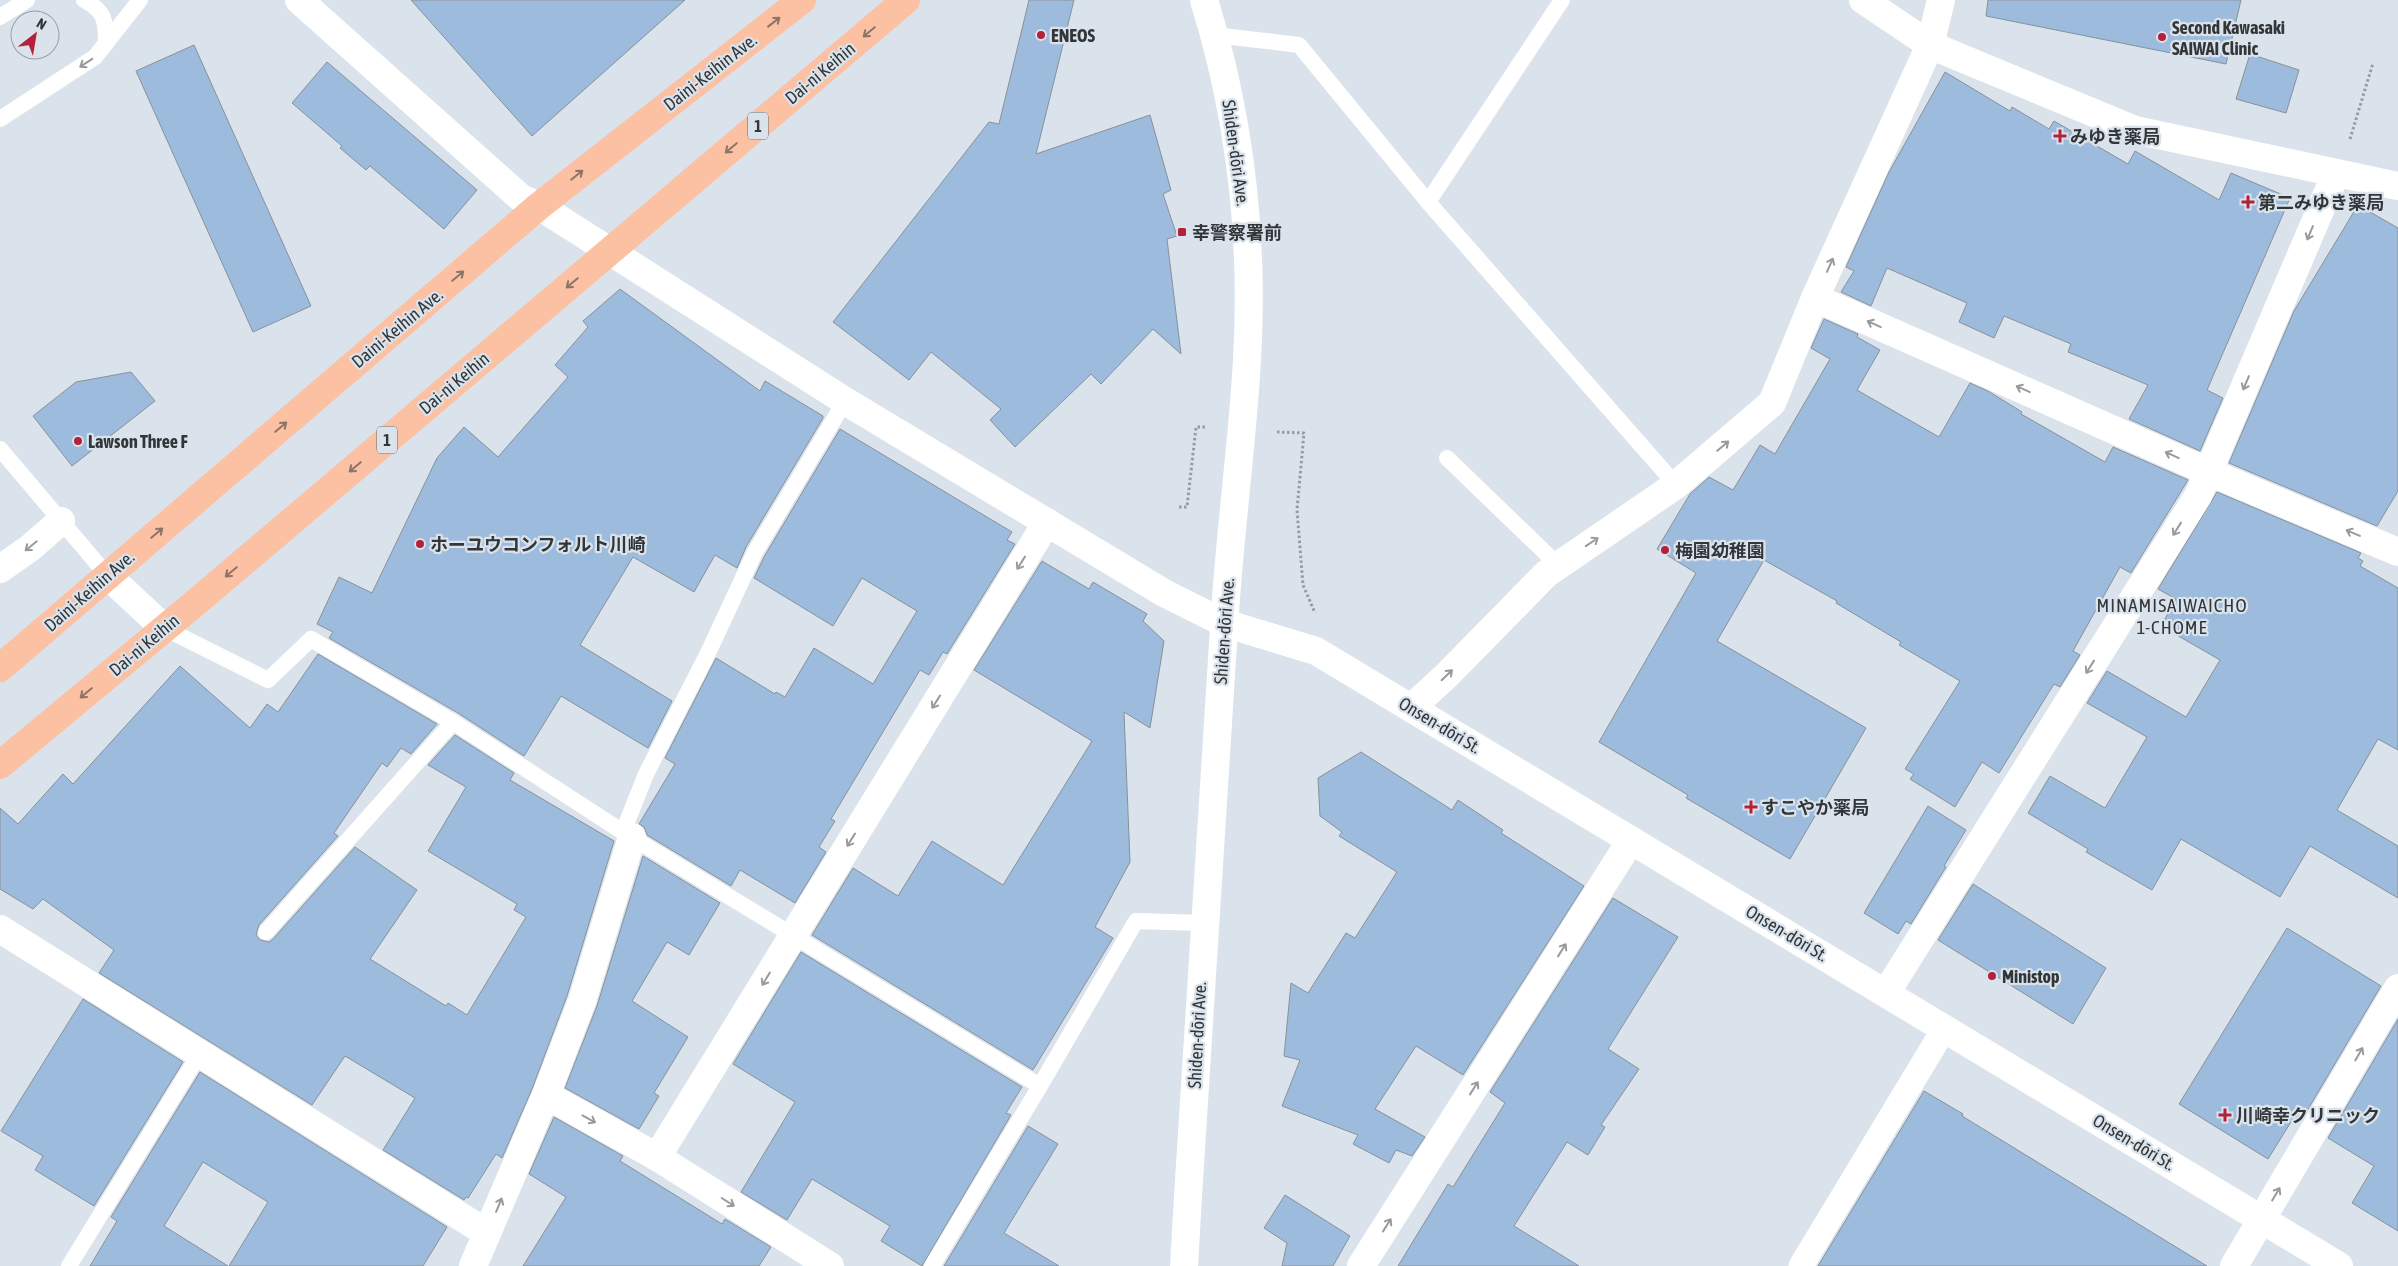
<svg xmlns="http://www.w3.org/2000/svg" width="2398" height="1266" font-family="'Asap Condensed','Noto Sans JP',sans-serif">
<style>
.building{fill:#9cbbdd;stroke:#899199}
.lines{fill:none;stroke-linecap:round;stroke-linejoin:round}
.path{stroke:#949ba1;stroke-width:3;stroke-dasharray:2.5 2.5;stroke-linecap:butt}
.service{stroke:#fff;stroke-width:16}
.pedestrian{stroke:#fff;stroke-width:25}
.minor{stroke:#fff;stroke-width:28}
.tertiary{stroke:#fff;stroke-width:28}
.trunk{stroke:#fcc0a3;stroke-width:28}
.oneway{stroke:#8d7469}
.oneway2{stroke:#989a9c}
.poi-dot{fill:#b3213a;stroke:#dae3ec;stroke-width:2}
.labels{text-anchor:middle;dominant-baseline:central;stroke-width:4.5;stroke-linejoin:round;paint-order:stroke}
.shield{fill:#dae3ec;stroke:#646a6f;stroke-width:1}
.shield-label{font-size:16px;font-weight:bold;fill:#323639}
.poi-label{font-size:18px;font-weight:bold;fill:#323639;stroke:#dae3ec;text-anchor:start}
.street-label{font-size:18px;fill:#323639;stroke:#dae3ec}
.neighbourhood-label{font-size:19px;letter-spacing:1px;fill:#323639;stroke:#dae3ec}
</style>
<rect width="100%" height="100%" fill="#dae3ec"/>
<g class="building">
<polygon points="411,0 685,0 532,136"/>
<polygon points="1029,0 1074,0 1036,154 1150,115 1171,190 1163,194 1177,236 1167,239 1181,354 1153,329 1101,384 1091,374 1015,447 990,420 1001,409 931,352 909,380 833,322 989,122 999,124"/>
<polygon points="1988,0 2241,0 2226,64 1986,16"/>
<polygon points="194,45 311,306 253,332 136,71"/>
<polygon points="2250,54 2299,70 2286,113 2236,99"/>
<polygon points="327,62 477,190 444,229 370,166 366,170 340,148 342,146 292,103"/>
<polygon points="1945,72 2010,111 2012,107 2049,129 2054,121 2128,164 2135,151 2219,200 2231,173 2290,198 2207,390 2223,398 2200,451 2129,419 2148,385 2068,352 2071,344 2004,316 1994,338 1959,322 1967,303 1887,268 1871,306 1841,292 1854,271 1846,267 1889,172"/>
<polygon points="2358,205 2398,228 2398,491 2377,526 2229,463 2294,311"/>
<polygon points="620,289 760,391 765,381 823,416 823,418 746,547 737,568 715,555 694,592 633,557 580,645 672,701 648,748 561,696 524,756 458,713 329,638 333,632 317,624 339,577 372,593 437,458 464,427 498,457 568,377 555,365 588,327 583,321"/>
<polygon points="1824,319 1858,334 1857,337 1880,350 1857,390 1939,437 1970,383 1988,391 2022,412 2021,414 2105,462 2113,447 2188,480 2131,573 2120,567 2073,651 2080,655 2060,687 2054,684 1999,773 1982,762 1955,807 1910,779 1914,774 1905,769 1960,681 1899,645 1901,642 1836,603 1837,601 1764,560 1717,641 1866,728 1790,859 1686,798 1688,795 1599,742 1696,573 1657,549 1690,494 1709,477 1733,490 1760,445 1775,454 1830,359 1811,348"/>
<polygon points="131,372 155,401 72,466 33,416 76,382"/>
<polygon points="840,429 1012,532 1007,540 1015,544 947,654 943,652 929,675 920,670 831,819 835,821 819,847 826,852 795,903 740,870 731,886 647,835 644,827 639,824 675,764 665,758 716,658 775,694 776,692 785,697 814,648 873,684 917,611 862,578 833,626 754,578 764,557"/>
<polygon points="2217,492 2361,553 2358,558 2363,561 2360,566 2398,588 2398,750 2378,739 2337,810 2398,846 2398,898 2310,846 2280,897 2181,839 2152,890 2086,852 2088,849 2028,813 2050,776 2105,808 2147,737 2087,703 2107,671 2186,717 2220,660 2161,626 2176,599 2158,589"/>
<polygon points="1042,561 1089,589 1093,582 1147,614 1143,621 1164,641 1150,728 1124,712 1130,862 1095,927 1113,938 1033,1070 812,935 853,868 898,896 932,841 1003,885 1092,741 974,670"/>
<polygon points="318,654 437,724 411,754 401,748 387,767 382,763 334,833 338,836 259,925 256,935 260,940 269,942 273,939 355,847 417,890 370,959 446,1006 448,1003 467,1015 526,917 514,910 517,904 428,851 466,787 428,765 455,735 514,773 510,780 614,841 567,996 532,1089 502,1158 496,1154 468,1198 466,1197 464,1200 383,1150 415,1098 345,1056 312,1105 99,973 114,950 43,899 33,909 0,889 0,808 18,824 63,774 73,784 180,666 250,728 267,704 278,712"/>
<polygon points="1361,752 1452,810 1458,800 1503,830 1501,833 1584,886 1463,1075 1416,1046 1375,1109 1425,1137 1412,1156 1396,1150 1389,1163 1353,1144 1358,1135 1282,1106 1300,1060 1284,1056 1291,983 1308,993 1346,933 1355,938 1397,872 1339,836 1342,832 1320,816 1318,778"/>
<polygon points="1928,806 1966,830 1944,866 1946,867 1911,924 1906,921 1898,934 1864,913"/>
<polygon points="643,856 720,903 689,955 667,942 632,1001 688,1037 654,1093 659,1096 639,1129 565,1088 597,1006"/>
<polygon points="1973,884 2106,968 2073,1024 1938,940"/>
<polygon points="1613,898 1678,937 1608,1049 1639,1069 1601,1125 1605,1127 1588,1155 1567,1142 1514,1226 1579,1266 1398,1266 1448,1184 1453,1187 1505,1103 1490,1092"/>
<polygon points="2287,928 2381,986 2301,1121 2294,1117 2268,1159 2179,1104"/>
<polygon points="801,952 1022,1087 1006,1113 1011,1115 922,1266 881,1241 890,1226 812,1179 787,1220 741,1192 795,1102 733,1064"/>
<polygon points="83,999 183,1062 94,1206 35,1170 43,1156 1,1131"/>
<polygon points="2398,1019 2398,1231 2352,1203 2374,1166 2328,1138"/>
<polygon points="200,1072 447,1227 423,1266 229,1266 268,1202 203,1162 164,1226 228,1266 90,1266 117,1221 111,1217"/>
<polygon points="1924,1091 1963,1114 1962,1116 2207,1266 1818,1266"/>
<polygon points="554,1117 623,1156 620,1161 722,1224 725,1219 771,1247 759,1266 523,1266 566,1197 529,1174"/>
<polygon points="1028,1126 1058,1144 1004,1233 1059,1266 944,1266"/>
<polygon points="1285,1195 1350,1236 1333,1266 1282,1266 1287,1243 1264,1228"/>
</g>
<g class="lines">
<g class="path">
<polyline points="2350,139 2373,63"/>
<polyline points="1277,432 1304,433 1297,510 1303,585 1315,613"/>
<polyline points="1179,507 1187,507 1196,427 1206,427"/>
</g>
<g class="service">
<path d="M84,0C105,11 106,21 106,43"/>
<polyline points="0,17 27,0"/>
<polyline points="1215,35 1299,45 1428,202 1676,485"/>
<polyline points="0,119 95,57 140,0"/>
<polyline points="1428,202 1562,0"/>
<polyline points="0,449 107,575"/>
<polyline points="1447,458 1558,565"/>
<polyline points="164,628 268,680 311,639 453,722 623,832 1040,1086 1136,921 1204,923"/>
<polyline points="623,832 646,774 708,653 755,552 845,401"/>
<polyline points="266,932 453,722"/>
<polyline points="69,1266 200,1053"/>
<polyline points="932,1266 1040,1086"/>
</g>
<polyline class="pedestrian" points="1801,1266 1944,1029"/>
<g class="minor">
<polyline points="1863,0 1930,45 2135,130 2398,186"/>
<polyline points="1815,298 2209,472 2398,552"/>
<polyline points="0,569 30,548 61,521"/>
<polyline points="1411,708 1446,676 1546,574 1676,485 1772,403 1815,298 1930,45 1941,0"/>
<polyline points="0,929 487,1233"/>
<polyline points="1886,993 2198,496 2336,173"/>
<polyline points="546,1095 657,1157 830,1266"/>
<polyline points="657,1157 1047,522"/>
<polyline points="473,1266 546,1095 582,1001 632,837"/>
<polyline points="1361,1266 1631,840"/>
<polyline points="2234,1266 2398,988"/>
</g>
<g class="tertiary">
<polyline points="299,0 521,198 539,206 845,401 1164,593 1224,623 1316,651 2339,1266"/>
<polyline points="107,575 164,628"/>
<path d="M1184,1266C1196,1053 1210,840 1224,628C1229,538 1242,449 1247,360C1254,238 1240,116 1204,0"/>
</g>
<g class="trunk">
<polyline points="0,668 539,206 802,0"/>
<polyline points="0,765 194,604 906,0"/>
</g>
</g>
<defs><path id="oneway-shaft" d="M-6 0H5M1.5-3L5.5 0L1.5 3" fill="none" stroke-width="1.6" stroke-linecap="round" stroke-linejoin="round" transform="scale(1.25)"/></defs>
<g class="oneway">
<use href="#oneway-shaft" transform="translate(774 22) rotate(-38)"/>
<use href="#oneway-shaft" transform="translate(869 32) rotate(140)"/>
<use href="#oneway-shaft" transform="translate(731 148) rotate(140)"/>
<use href="#oneway-shaft" transform="translate(577 175) rotate(-39)"/>
<use href="#oneway-shaft" transform="translate(458 276) rotate(-40)"/>
<use href="#oneway-shaft" transform="translate(572 283) rotate(140)"/>
<use href="#oneway-shaft" transform="translate(281 427) rotate(-40)"/>
<use href="#oneway-shaft" transform="translate(355 467) rotate(140)"/>
<use href="#oneway-shaft" transform="translate(157 533) rotate(-40)"/>
<use href="#oneway-shaft" transform="translate(231 572) rotate(140)"/>
<use href="#oneway-shaft" transform="translate(86 693) rotate(140)"/>
</g>
<g class="oneway2">
<use href="#oneway-shaft" transform="translate(86 63) rotate(147)"/>
<use href="#oneway-shaft" transform="translate(2310 233) rotate(113)"/>
<use href="#oneway-shaft" transform="translate(1830 265) rotate(-66)"/>
<use href="#oneway-shaft" transform="translate(1874 324) rotate(-156)"/>
<use href="#oneway-shaft" transform="translate(2246 383) rotate(113)"/>
<use href="#oneway-shaft" transform="translate(2023 389) rotate(-156)"/>
<use href="#oneway-shaft" transform="translate(1723 446) rotate(-40)"/>
<use href="#oneway-shaft" transform="translate(2172 455) rotate(-156)"/>
<use href="#oneway-shaft" transform="translate(2177 529) rotate(122)"/>
<use href="#oneway-shaft" transform="translate(2353 533) rotate(-157)"/>
<use href="#oneway-shaft" transform="translate(1592 542) rotate(-34)"/>
<use href="#oneway-shaft" transform="translate(31 546) rotate(141)"/>
<use href="#oneway-shaft" transform="translate(1021 563) rotate(122)"/>
<use href="#oneway-shaft" transform="translate(2090 667) rotate(122)"/>
<use href="#oneway-shaft" transform="translate(1447 675) rotate(-44)"/>
<use href="#oneway-shaft" transform="translate(936 702) rotate(122)"/>
<use href="#oneway-shaft" transform="translate(851 840) rotate(122)"/>
<use href="#oneway-shaft" transform="translate(1562 950) rotate(-58)"/>
<use href="#oneway-shaft" transform="translate(766 979) rotate(121)"/>
<use href="#oneway-shaft" transform="translate(2359 1054) rotate(-60)"/>
<use href="#oneway-shaft" transform="translate(1474 1088) rotate(-58)"/>
<use href="#oneway-shaft" transform="translate(589 1119) rotate(29)"/>
<use href="#oneway-shaft" transform="translate(2276 1194) rotate(-59)"/>
<use href="#oneway-shaft" transform="translate(728 1202) rotate(32)"/>
<use href="#oneway-shaft" transform="translate(499 1205) rotate(-67)"/>
<use href="#oneway-shaft" transform="translate(1387 1225) rotate(-58)"/>
</g>
<g class="poi-dot">
<circle cx="1041" cy="35" r="5"/>
<circle cx="2162" cy="37" r="5"/>
<path d="M2057.5 128.5h5v5h5v5h-5v5h-5v-5h-5v-5h5z"/>
<path d="M2245.5 194.5h5v5h5v5h-5v5h-5v-5h-5v-5h5z"/>
<rect x="1177" y="227" width="10" height="10" rx="2.5"/>
<circle cx="78" cy="441" r="5"/>
<circle cx="420" cy="544" r="5"/>
<circle cx="1665" cy="550" r="5"/>
<path d="M1748.5 799.5h5v5h5v5h-5v5h-5v-5h-5v-5h5z"/>
<circle cx="1992" cy="976" r="5"/>
<path d="M2222.5 1107.5h5v5h5v5h-5v5h-5v-5h-5v-5h5z"/>
</g>
<g class="labels">
<g class="shield">
<rect x="748" y="112.5" width="20" height="27" rx="4"/>
<rect x="377" y="426.5" width="20" height="27" rx="4"/>
</g>
<g class="shield-label">
<text x="758" y="126">1</text>
<text x="387" y="440">1</text>
</g>
<g class="poi-label">
<text x="2172" y="27">Second Kawasaki<tspan x="2172" dy="21">SAIWAI Clinic</tspan></text>
<text x="1051" y="35">ENEOS</text>
<text x="2070" y="136">みゆき薬局</text>
<text x="2258" y="202">第二みゆき薬局</text>
<text x="1192" y="232">幸警察署前</text>
<text x="88" y="441">Lawson Three F</text>
<text x="430" y="544">ホーユウコンフォルト川崎</text>
<text x="1675" y="550">梅園幼稚園</text>
<text x="1761" y="807">すこやか薬局</text>
<text x="2002" y="976">Ministop</text>
<text x="2236" y="1115">川崎幸クリニック</text>
</g>
<g class="street-label">
<text transform="translate(710 72) rotate(-38)">Daini-Keihin Ave.</text>
<text transform="translate(820 73) rotate(-40)">Dai-ni Keihin</text>
<text transform="translate(1236 153) rotate(82)">Shiden-dōri Ave.</text>
<text transform="translate(397 328) rotate(-40)">Daini-Keihin Ave.</text>
<text transform="translate(454 383) rotate(-40)">Dai-ni Keihin</text>
<text transform="translate(89 591) rotate(-41)">Daini-Keihin Ave.</text>
<text transform="translate(1224 631) rotate(-86)">Shiden-dōri Ave.</text>
<text transform="translate(144 645) rotate(-40)">Dai-ni Keihin</text>
<text transform="translate(1440 725) rotate(31)">Onsen-dōri St.</text>
<text transform="translate(1787 933) rotate(31)">Onsen-dōri St.</text>
<text transform="translate(1197 1035) rotate(-87)">Shiden-dōri Ave.</text>
<text transform="translate(2134 1142) rotate(31)">Onsen-dōri St.</text>
</g>
<g class="neighbourhood-label">
<text x="2172" y="605">MINAMISAIWAICHO<tspan x="2172" dy="22">1-CHOME</tspan></text>
</g>
</g>
<g transform="translate(35 35) rotate(31)"><circle r="24" fill="#dae3ec" stroke="#979ea4"/>
<path d="M0-4L9 19L0 12L-9 19Z" fill="#b3213a"/>
<text y="-8" font-size="14" font-weight="bold" text-anchor="middle" fill="#323639">N</text>
</g>
</svg>
